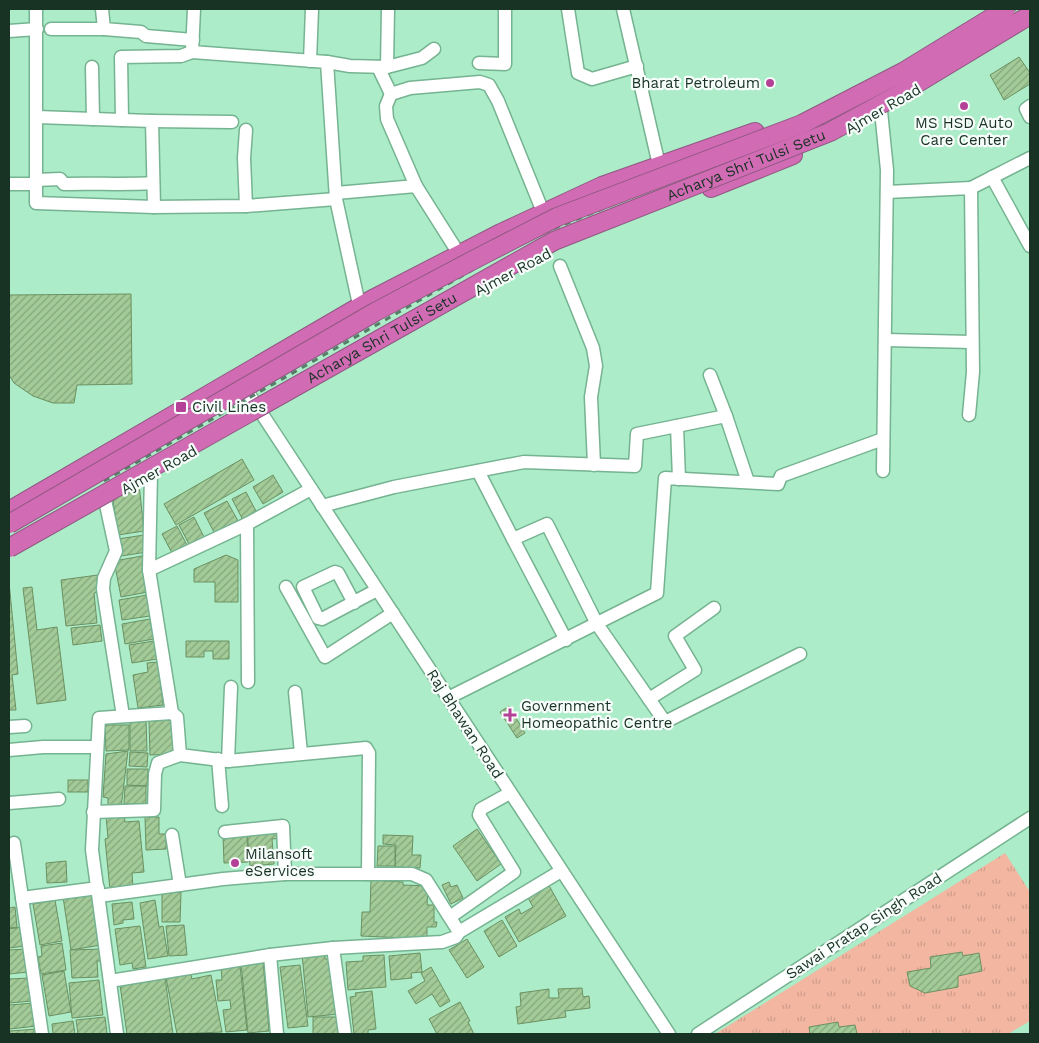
<svg xmlns="http://www.w3.org/2000/svg" width="1039" height="1043" font-family="'Work Sans',sans-serif">
<style>
.grass{fill:url(#grass-tufts)}
.building{fill:url(#building-hatch);stroke:#6b9161}
.lines{fill:none;stroke-linecap:round;stroke-linejoin:round}
.minor-casing{stroke:#75b391;stroke-width:15}
.highway-casing{stroke:#905882;stroke-width:20}
.minor{stroke:#fff;stroke-width:12}
.highway{stroke:#d16cb4;stroke-width:18}
.rail{stroke:#547e67;stroke-width:3;stroke-dasharray:6 6;stroke-linecap:butt}
.highway-bridge-casing{stroke:#905882;stroke-width:20;stroke-linecap:butt}
.highway-bridge{stroke:#d16cb4;stroke-width:18}
.poi-dot{fill:#b54097;stroke:#f7fdfa;stroke-width:2}
.labels{text-anchor:middle;dominant-baseline:central;stroke-width:4.5;stroke-linejoin:round;paint-order:stroke}
.poi-label{font-size:15px;fill:#183224;stroke:#f7fdfa;text-anchor:start}
.street-label{font-size:15px;fill:#183224;stroke:#f7fdfa}
</style>
<defs>
<pattern id="grass-tufts" width="24" height="20" patternUnits="userSpaceOnUse" patternTransform="scale(1.25)"><rect width="24" height="20" fill="#f2b6a1"/><path d="M3 7l-1-3M5 7V3M7 7l1-3M15 17l-1-3M17 17v-4M19 17l1-3" fill="none" stroke="#cf9d8a"/></pattern>
<pattern id="building-hatch" width="6" height="6" patternUnits="userSpaceOnUse" patternTransform="scale(1.25)"><rect width="6" height="6" fill="#a3cb98"/><path d="M-1 1l2-2M0 6l6-6M5 7l2-2" fill="none" stroke="#84a57c"/></pattern>
</defs>
<rect width="100%" height="100%" fill="#acecc8"/>
<polygon class="grass" points="1005,853 1030,892 1030,1021 1008,1034 715,1034"/>
<g class="building">
<polygon points="1019,57 1030,73 1030,84 1004,100 990,75"/>
<polygon points="131,294 132,384 77,385 74,403 53,403 33,396 14,383 9,375 9,295"/>
<polygon points="242,459 254,480 176,525 164,504"/>
<polygon points="273,475 283,492 263,504 253,487"/>
<polygon points="139,484 144,531 118,535 113,500"/>
<polygon points="246,492 257,513 243,520 232,499"/>
<polygon points="227,501 238,521 215,534 204,513"/>
<polygon points="194,517 205,539 190,546 179,525"/>
<polygon points="177,526 188,547 173,555 162,534"/>
<polygon points="144,535 147,552 121,556 118,539"/>
<polygon points="226,555 238,560 238,602 215,602 215,582 194,582 194,569"/>
<polygon points="142,556 148,592 121,597 114,561"/>
<polygon points="98,575 100,592 94,593 97,623 66,626 61,580"/>
<polygon points="9,582 18,674 12,675 16,710 9,710"/>
<polygon points="32,587 37,630 57,627 66,700 37,704 23,588"/>
<polygon points="147,595 150,616 122,620 119,600"/>
<polygon points="150,619 154,639 125,644 122,624"/>
<polygon points="100,625 102,641 73,645 71,628"/>
<polygon points="154,641 157,659 132,663 129,645"/>
<polygon points="186,641 229,641 229,659 213,659 213,651 204,651 204,657 186,657"/>
<polygon points="158,662 163,705 138,708 133,675 148,672 147,663"/>
<polygon points="509,706 525,733 517,738 500,712"/>
<polygon points="176,720 177,754 150,755 149,721"/>
<polygon points="146,721 147,751 130,751 130,722"/>
<polygon points="105,725 129,725 129,750 106,751"/>
<polygon points="128,751 121,808 108,808 108,798 103,797 106,754"/>
<polygon points="130,752 148,753 147,767 129,766"/>
<polygon points="127,769 148,769 147,786 127,785"/>
<rect x="68" y="780" width="20" height="12"/>
<polygon points="125,786 146,786 146,804 124,804"/>
<polygon points="124,815 125,822 139,821 144,872 132,873 133,888 110,890 105,839 108,838 106,816"/>
<polygon points="145,817 159,817 159,834 166,834 166,849 146,850"/>
<polygon points="281,828 282,838 272,839 274,864 250,866 247,830"/>
<polygon points="477,829 501,864 477,881 453,846"/>
<polygon points="247,834 248,862 224,863 223,835"/>
<polygon points="383,835 413,836 412,855 421,855 420,868 395,867 396,845 383,844"/>
<polygon points="378,846 395,846 395,866 377,866"/>
<polygon points="66,861 67,882 47,883 46,863"/>
<polygon points="371,880 403,882 403,885 428,886 427,905 434,905 434,922 437,922 436,927 427,927 427,939 361,936 362,912 370,912"/>
<polygon points="449,882 451,887 457,885 463,898 451,904 442,885"/>
<polygon points="547,882 566,916 519,942 505,917 519,909 521,914 533,907 526,894"/>
<polygon points="162,892 181,892 180,922 162,922"/>
<polygon points="92,893 101,945 71,950 63,897"/>
<polygon points="55,900 62,941 40,945 33,904"/>
<polygon points="155,900 159,927 163,926 168,956 148,959 140,903"/>
<polygon points="132,902 134,919 123,920 123,923 114,925 112,904"/>
<polygon points="15,907 17,927 9,928 9,908"/>
<polygon points="502,920 517,946 499,957 484,931"/>
<polygon points="184,925 187,955 169,956 166,926"/>
<polygon points="140,926 146,967 133,969 132,963 120,965 115,929"/>
<polygon points="22,927 25,946 9,948 9,929"/>
<polygon points="467,939 484,967 467,978 449,950"/>
<polygon points="62,943 66,970 41,974 38,957 42,956 41,946"/>
<polygon points="27,949 28,972 9,974 9,950"/>
<polygon points="102,949 103,961 97,961 98,977 72,978 70,950"/>
<polygon points="313,952 313,957 325,955 325,959 332,959 339,1014 308,1017 302,954"/>
<polygon points="962,952 963,956 979,953 982,971 958,976 958,987 925,993 910,986 907,972 931,968 930,957"/>
<polygon points="420,953 422,972 411,973 412,978 391,980 389,956"/>
<polygon points="384,955 386,987 348,990 346,962 363,961 363,956"/>
<polygon points="263,961 269,1031 248,1033 241,963"/>
<polygon points="300,965 308,1026 288,1028 280,967"/>
<polygon points="240,966 247,1030 226,1032 223,1010 231,1009 230,1000 218,1001 216,980 222,980 221,968"/>
<polygon points="431,967 450,1001 440,1007 432,994 416,1004 408,991 425,981 421,973"/>
<polygon points="64,971 71,1012 49,1016 42,975"/>
<polygon points="191,974 192,979 211,975 222,1032 177,1034 166,978"/>
<polygon points="30,978 32,1001 9,1003 9,979"/>
<polygon points="165,978 173,1034 127,1034 120,985"/>
<polygon points="99,980 103,1015 72,1018 69,983"/>
<polygon points="582,988 583,997 589,996 590,1008 565,1011 566,1017 518,1024 516,1007 521,1006 520,993 549,989 549,998 559,998 558,989"/>
<polygon points="372,991 376,1029 368,1030 368,1034 354,1034 350,997 356,996 355,993"/>
<polygon points="460,1002 470,1021 468,1022 474,1034 437,1034 429,1019"/>
<polygon points="35,1003 37,1026 9,1029 9,1005"/>
<polygon points="105,1017 107,1034 78,1034 76,1020"/>
<polygon points="313,1017 338,1017 339,1034 313,1034"/>
<polygon points="73,1021 75,1034 51,1034 53,1034 52,1024"/>
<polygon points="838,1022 839,1027 855,1025 857,1034 810,1034 809,1027"/>
<polygon points="38,1029 39,1034 9,1034 9,1031"/>
</g>
<g class="lines">
<g class="minor-casing">
<g id="minor">
<polyline points="36,9 36,203 154,207 246,206 336,199"/>
<polyline points="102,9 104,29 141,32 146,36 193,40"/>
<polyline points="194,9 192,52 327,62 336,199 358,300 362,306"/>
<polyline points="568,9 578,73 592,79 637,66"/>
<polyline points="623,9 659,165"/>
<polyline points="51,29 104,29"/>
<polyline points="9,31 37,29"/>
<polyline points="310,61 312,9"/>
<polyline points="327,62 350,66 387,67 388,9"/>
<polyline points="479,63 505,64 505,9"/>
<polyline points="92,67 93,119"/>
<polyline points="378,67 391,94"/>
<polyline points="387,67 422,58 434,49"/>
<polyline points="1030,106 1026,109 1030,117"/>
<polyline points="881,111 887,170 883,471"/>
<polyline points="37,117 122,120"/>
<polyline points="152,121 232,122"/>
<polyline points="246,130 244,158 246,206"/>
<polyline points="992,177 1030,246"/>
<path d="M36,180L60,179L64,184C94,183 123,185 153,183"/>
<polyline points="9,184 36,184"/>
<polyline points="416,186 387,119 386,106 391,94 410,88 480,82 489,85 498,101 543,212"/>
<polyline points="971,188 1030,158"/>
<polyline points="887,192 971,188 973,372 969,415"/>
<polyline points="336,193 416,186 459,254"/>
<polyline points="154,207 152,121 122,120 121,57 181,56 192,52"/>
<polyline points="560,266 593,348 596,366 591,397 594,465"/>
<polyline points="886,340 972,342"/>
<polyline points="241,382 669,1034"/>
<polyline points="726,416 748,482"/>
<polyline points="677,426 679,479"/>
<polyline points="478,471 513,539"/>
<polyline points="105,500 116,551 104,578 103,589 123,716"/>
<polyline points="322,506 394,487 524,462 635,466 637,434 726,416 710,375"/>
<polyline points="247,524 248,682"/>
<polyline points="149,570 247,524 311,489"/>
<polyline points="286,587 325,657 393,613"/>
<polyline points="354,603 338,573 335,572 303,587 318,618 322,619 377,590"/>
<polyline points="566,640 513,539 547,524 597,624 665,722 800,654"/>
<polyline points="295,692 301,753"/>
<polyline points="448,698 657,593 665,478 778,484 781,476 883,439"/>
<polyline points="649,699 695,670 675,636 714,608"/>
<polyline points="9,727 25,726"/>
<polyline points="9,750 43,747 97,747"/>
<polyline points="218,759 222,806"/>
<polyline points="228,761 231,687"/>
<polyline points="9,803 59,799"/>
<polyline points="93,812 154,810 155,774 158,763 180,755"/>
<polyline points="225,832 283,826 285,874"/>
<polyline points="172,835 180,885"/>
<polyline points="14,843 42,1034"/>
<polyline points="99,896 223,879 285,874 368,874"/>
<polyline points="22,898 98,888"/>
<polyline points="450,917 514,872 479,815 481,809 510,793"/>
<polyline points="459,932 561,871"/>
<polyline points="333,948 345,1034"/>
<polyline points="270,955 277,1034"/>
<polyline points="110,981 270,955 333,948 442,942 456,937 459,932 426,880 412,874 368,874 369,753 366,748 228,761 180,755 177,717 172,713"/>
<polyline points="117,1034 92,850 99,718 172,713 149,570 151,473"/>
<polyline points="698,1034 1030,818"/>
</g>
</g>
<g class="highway-casing">
<g id="highway">
<polyline points="711,188 793,155"/>
<polyline points="9,511 371,300 501,233 602,186 755,132"/>
</g>
</g>
<use href="#minor" class="minor"/>
<use href="#highway" class="highway"/>
<g class="rail">
<polyline points="1000,19 1016,9"/>
<polyline points="802,131 893,85 966,40"/>
<polyline points="719,165 779,141"/>
<polyline points="104,481 523,241 639,194"/>
<polyline points="9,543 530,247 644,200 723,172 830,127 899,91 1030,10"/>
</g>
<g class="highway-bridge-casing">
<g id="highway-bridge">
<polyline points="9,524 375,312 477,258 557,217 802,124 903,72 1006,9"/>
<path id="s1" d="M9,548L554,241L830,132L896,96L1030,15"/>
</g>
</g>
<use href="#highway-bridge" class="highway-bridge"/>
</g>
<g class="poi-dot">
<circle cx="770" cy="83" r="5"/>
<circle cx="964" cy="106" r="5"/>
<rect x="175" y="401" width="12" height="12" rx="2.5"/>
<path d="M507.5 707.5h5v5h5v5h-5v5h-5v-5h-5v-5h5z"/>
<circle cx="235" cy="863" r="5"/>
</g>
<g class="labels">
<g class="poi-label">
<text x="760" y="83" text-anchor="end">Bharat Petroleum</text>
<text x="964" y="123" text-anchor="middle">MS HSD Auto<tspan x="964" dy="17">Care Center</tspan></text>
<text x="192" y="407">Civil Lines</text>
<text x="521" y="706">Government<tspan x="521" dy="17">Homeopathic Centre</tspan></text>
<text x="245" y="854">Milansoft<tspan x="245" dy="17">eServices</tspan></text>
</g>
<g class="street-label">
<text transform="translate(883 109) rotate(-30)">Ajmer Road</text>
<text stroke="none"><textPath href="#s1" startOffset="832">Acharya Shri Tulsi Setu</textPath></text>
<text transform="translate(513 272) rotate(-28)">Ajmer Road</text>
<text stroke="none"><textPath href="#s1" startOffset="428">Acharya Shri Tulsi Setu</textPath></text>
<text transform="translate(159 470) rotate(-29)">Ajmer Road</text>
<text transform="translate(465 724) rotate(57)">Raj Bhawan Road</text>
<text transform="translate(864 926) rotate(-33)">Sawai Pratap Singh Road</text>
</g>
</g>
<rect width="1039" height="1043" fill="none" stroke="#183224" stroke-width="20"/>
</svg>
